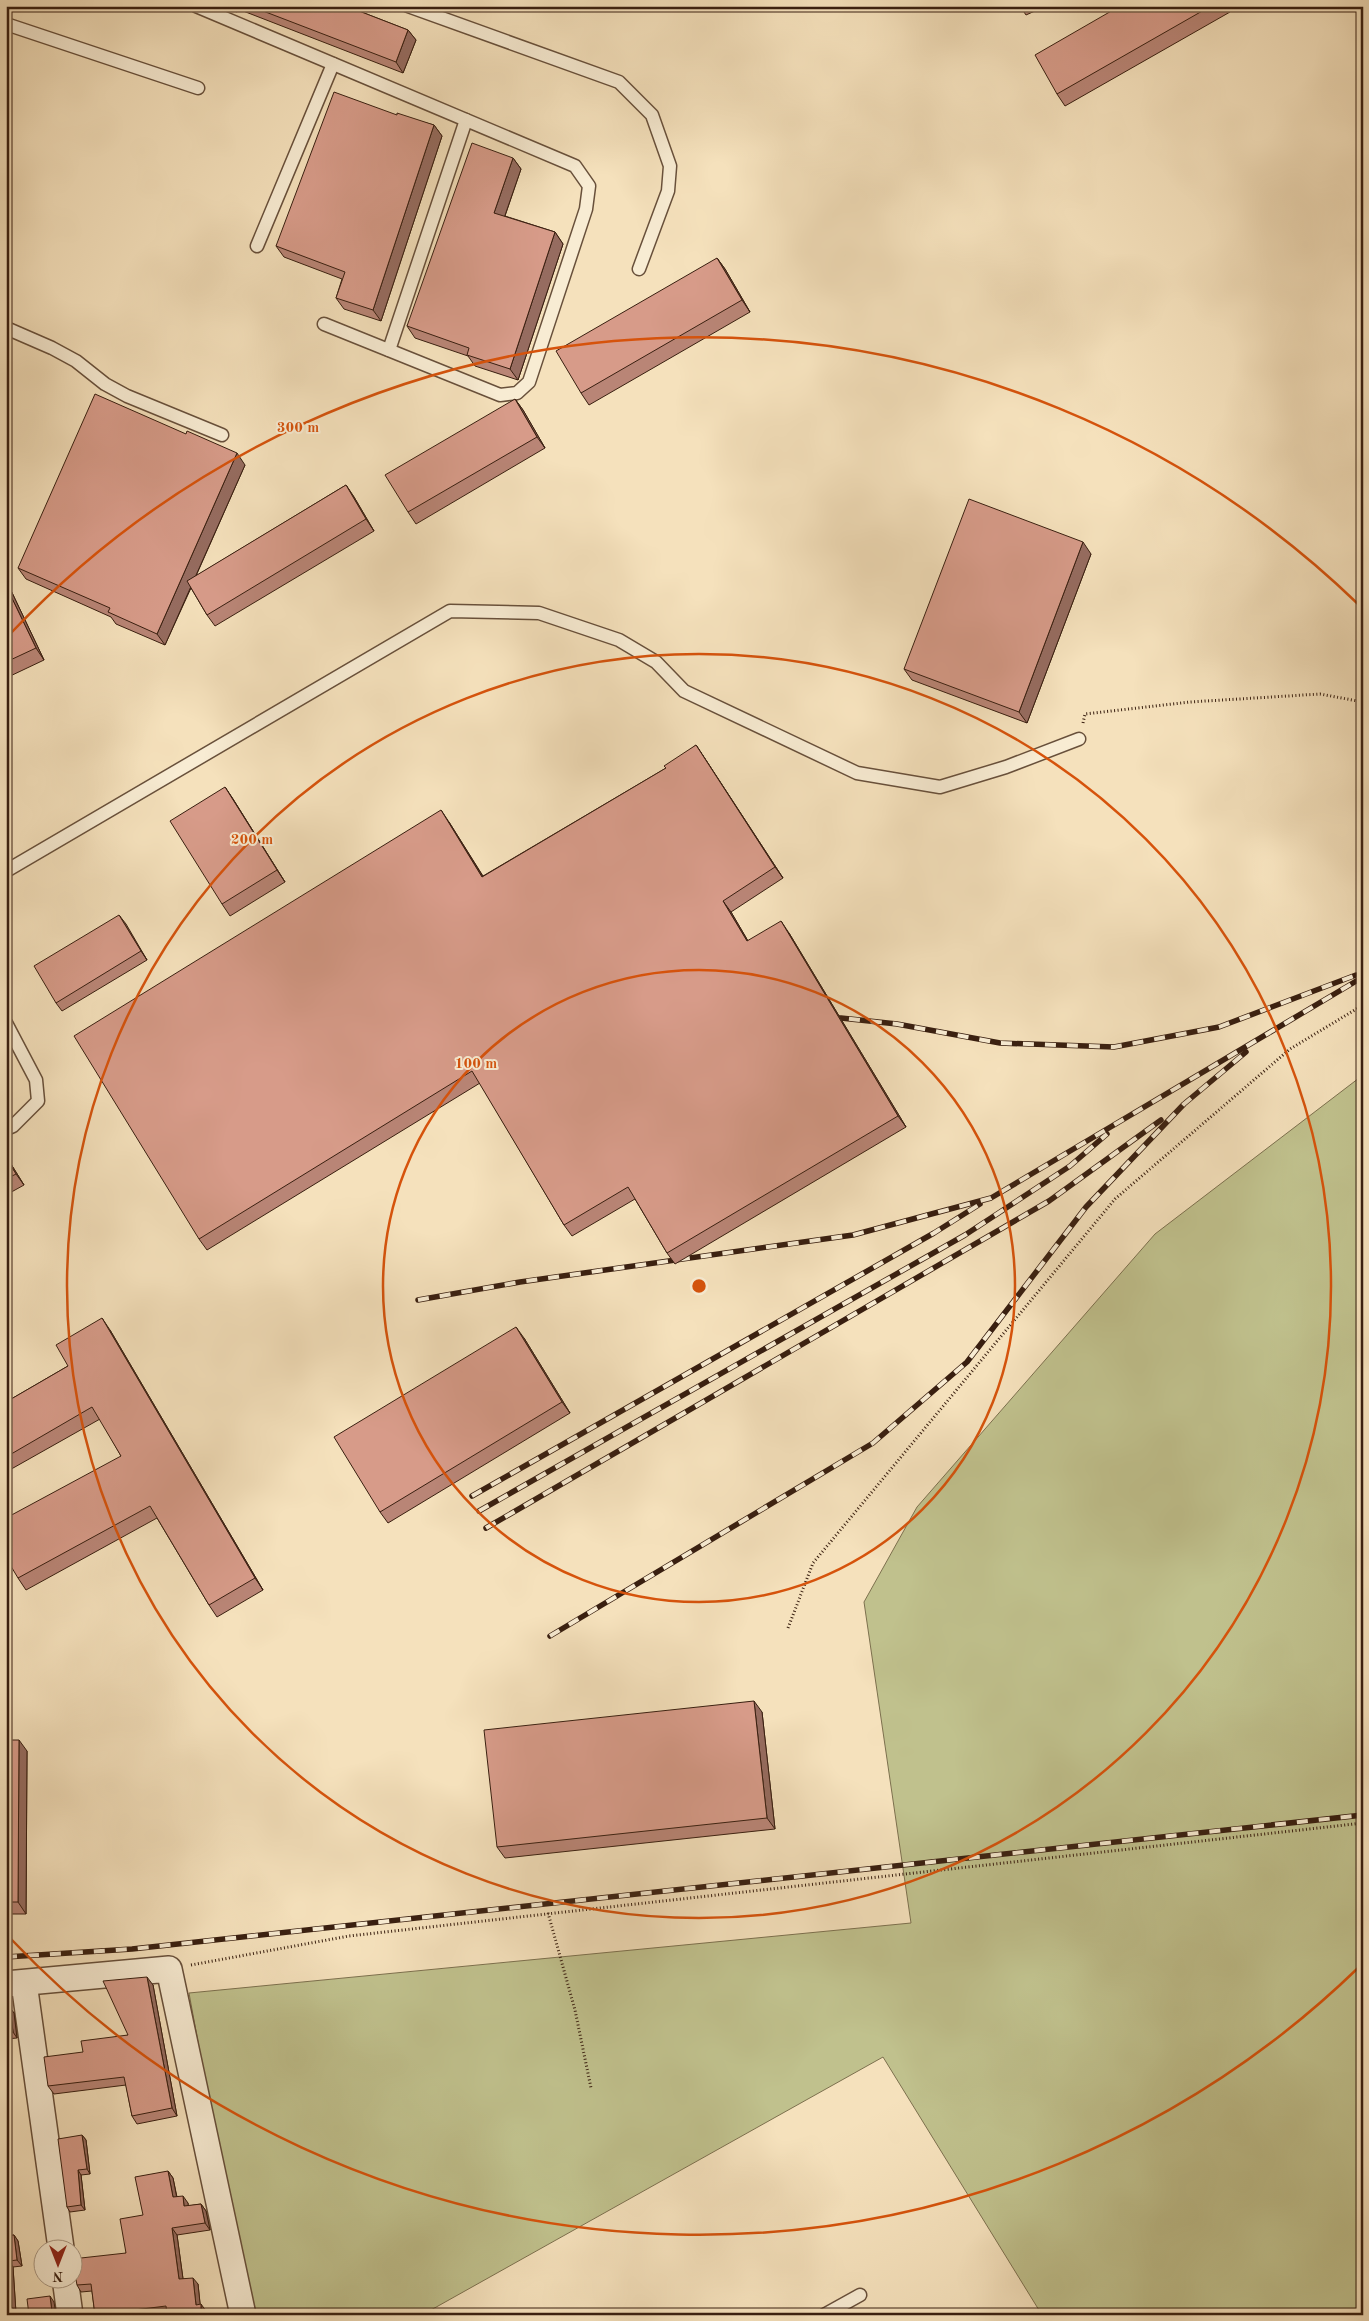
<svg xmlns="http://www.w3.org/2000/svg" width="1369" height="2321" font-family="'Old Standard TT',serif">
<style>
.green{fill:#c0c18d;stroke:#7c704e}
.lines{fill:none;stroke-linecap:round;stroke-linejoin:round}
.lane-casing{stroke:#68503b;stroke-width:15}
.street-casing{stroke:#68503b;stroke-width:28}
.path{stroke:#391f10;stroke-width:3;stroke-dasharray:1 2.5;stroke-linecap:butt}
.lane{stroke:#f8ecd3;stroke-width:12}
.street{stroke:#f8ecd3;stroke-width:25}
.rail-casing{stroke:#391f10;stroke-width:5.5}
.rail{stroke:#f8ecd3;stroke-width:4;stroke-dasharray:11;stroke-linecap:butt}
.wall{fill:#b98576;stroke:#391f10}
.shaded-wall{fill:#966c60;stroke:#391f10}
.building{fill:#d79b89;stroke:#391f10}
.ring{fill:none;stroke:#d6530c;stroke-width:2.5}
.centre{fill:#d6530c;stroke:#f8ecd3;stroke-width:2.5}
.ring-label{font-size:15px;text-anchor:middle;font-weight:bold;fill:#d6530c;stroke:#f8ecd3;stroke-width:4;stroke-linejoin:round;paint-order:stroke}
</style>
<rect width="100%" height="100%" fill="#f5e1bc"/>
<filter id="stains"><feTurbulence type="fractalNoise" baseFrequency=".004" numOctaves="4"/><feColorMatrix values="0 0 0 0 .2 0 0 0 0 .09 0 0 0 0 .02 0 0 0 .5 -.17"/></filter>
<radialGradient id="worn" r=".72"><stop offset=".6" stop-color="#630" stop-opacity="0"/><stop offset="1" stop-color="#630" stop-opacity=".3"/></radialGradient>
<polygon class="green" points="1363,1075 1363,2315 1042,2315 883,2057 422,2315 248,2315 189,1993 911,1923 864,1602 917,1507 1155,1234"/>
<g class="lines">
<g class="lane-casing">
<g id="lane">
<polyline points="196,6 575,166 589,186 586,209 529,382 517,393 500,395 324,324"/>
<polyline points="408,6 619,82 652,115 670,166 668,191 639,269"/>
<polyline points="6,24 198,88"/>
<polyline points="257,246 333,64"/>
<polyline points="6,328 52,348 76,361 105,384 127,396 222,435"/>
<polyline points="389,350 466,120"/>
<polyline points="6,871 450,611 539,613 619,640 656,662 684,691 857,773 940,787 1006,767 1079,739"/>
<polyline points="6,1023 36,1080 38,1101 13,1126 6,1129"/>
<polyline points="824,2315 860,2295"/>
</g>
</g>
<g class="street-casing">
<g id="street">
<polyline points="24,1983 61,2248"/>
<polyline points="6,1984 169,1969 243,2315"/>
<polyline points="65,2278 70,2315"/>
</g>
</g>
<g class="path">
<polyline points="1083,723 1085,714 1190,702 1320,694 1363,702"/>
<polyline points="788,1628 813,1563 1115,1199 1290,1049 1363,1005"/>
<polyline points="548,1913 575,2010 591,2088"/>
<polyline points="191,1965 349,1936 1363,1823"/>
</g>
<use href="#lane" class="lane"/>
<use href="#street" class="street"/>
<g class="rail-casing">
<g id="rail">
<polyline points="827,1018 841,1018 897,1024 1000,1043 1114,1047 1219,1027 1356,975"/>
<polyline points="418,1300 520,1282 853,1235 991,1198 1363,977"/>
<polyline points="472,1496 934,1233 980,1204"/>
<polyline points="479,1511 965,1235 1070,1166 1107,1134"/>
<polyline points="486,1528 1049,1201 1161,1120"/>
<polyline points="550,1636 873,1443 967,1362 1086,1207 1184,1104 1246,1052"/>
<polyline points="6,1957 132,1949 1363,1815"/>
</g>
</g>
<use href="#rail" class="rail"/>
</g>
<g class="wall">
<polygon points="224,6 346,6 408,30 416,40 403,73 238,9 237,12"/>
<polygon points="1020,6 1046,6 1026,15"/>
<polygon points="1120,6 1227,6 1230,12 1065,106 1057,94"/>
<polygon points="397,115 434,125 442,136 381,321 344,309 336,298 342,279 284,257 276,246"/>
<polygon points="513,158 521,169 505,216 555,232 563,244 518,380 475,366 468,356 415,338 407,326"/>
<polygon points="717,258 725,269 750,312 589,405 581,393"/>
<polygon points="515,399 523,410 545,448 416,524 408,512"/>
<polygon points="245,465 196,576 346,485 354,497 374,531 215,626 207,615 191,588 165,645 116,624 111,617 26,579 18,568"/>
<polygon points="1091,554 1027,723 912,680 904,669"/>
<polygon points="6,580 44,660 6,678"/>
<polygon points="696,745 783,878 731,912 748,941 789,933 906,1127 675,1264 667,1253 635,1199 572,1236 564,1225 480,1083 207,1250 199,1239 449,822 483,876 666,768"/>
<polygon points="225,787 233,799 285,882 230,916 222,904"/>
<polygon points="119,915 147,960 62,1011 56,1003"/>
<polygon points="6,1156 24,1185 6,1195"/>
<polygon points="110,1330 263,1590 217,1617 209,1605 157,1518 26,1590 18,1578 121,1456 100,1419 6,1472 6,1402 68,1366"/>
<polygon points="524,1338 570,1413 388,1523 380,1512"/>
<polygon points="762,1712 775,1829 505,1858 497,1847"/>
<polygon points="6,1740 27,1751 26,1914 6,1914"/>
<polygon points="153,1985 177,2116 137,2124 132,2116 126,2085 54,2094 48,2086 83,2052 128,2035"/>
<polygon points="6,2008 10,2008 14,2013 17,2038 6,2039"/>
<polygon points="82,2135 86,2140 90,2174 81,2175 85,2210 70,2212 67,2207"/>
<polygon points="168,2171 173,2178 177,2197 188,2203 188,2206 201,2204 206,2211 210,2230 177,2235 183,2279 198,2284 200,2304 206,2311 206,2315 167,2315 167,2314 158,2315 95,2315 92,2291 81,2292 77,2285 126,2253"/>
<polygon points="14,2235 18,2241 22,2266 13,2267 16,2313 6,2314 6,2236"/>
</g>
<g class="shaded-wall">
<polygon points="234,6 236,6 238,9 237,12"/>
<polygon points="408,30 416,40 403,73 396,62"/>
<polygon points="434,125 442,136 381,321 373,310"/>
<polygon points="513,158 521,169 502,224 494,213"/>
<polygon points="555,232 563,244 518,380 510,369"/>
<polygon points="717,258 725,269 750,312 742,300"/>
<polygon points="515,399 523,410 545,448 537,437"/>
<polygon points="237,453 245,465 165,645 157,634"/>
<polygon points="346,485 354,497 374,531 366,519"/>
<polygon points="1083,542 1091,554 1027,723 1019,712"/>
<polygon points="6,580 44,660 36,648 6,586"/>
<polygon points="696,745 704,757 783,878 775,867"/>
<polygon points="225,787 233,799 285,882 277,870"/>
<polygon points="441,810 449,822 490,888 482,877"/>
<polygon points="723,901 731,912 755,953 747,941"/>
<polygon points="119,915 126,924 147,960 141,951"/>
<polygon points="781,921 789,933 906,1127 898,1116"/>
<polygon points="6,1156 24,1185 16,1174 6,1158"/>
<polygon points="102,1318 110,1330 263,1590 255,1578"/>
<polygon points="516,1327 524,1338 570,1413 562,1402"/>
<polygon points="754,1701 762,1712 775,1829 767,1818"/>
<polygon points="19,1740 27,1751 26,1914 18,1902"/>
<polygon points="147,1977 153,1985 177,2116 172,2108"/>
<polygon points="10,2008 14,2013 17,2038 13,2032"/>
<polygon points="82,2135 86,2140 90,2174 87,2169"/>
<polygon points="6,2157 9,2181 6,2178"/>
<polygon points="78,2170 81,2175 85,2210 81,2205"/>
<polygon points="168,2171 173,2178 178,2204 173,2197"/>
<polygon points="183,2196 188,2203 189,2213 184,2206"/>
<polygon points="201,2204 206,2211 210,2230 205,2223"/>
<polygon points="172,2228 177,2235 184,2286 179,2279"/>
<polygon points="14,2235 18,2241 22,2266 17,2260"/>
<polygon points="9,2261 13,2267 16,2313 11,2306"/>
<polygon points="193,2278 198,2284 201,2312 196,2305"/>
<polygon points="50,2296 54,2302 56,2315 53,2315 52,2312"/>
<polygon points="201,2304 206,2311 206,2315 201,2315"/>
</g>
<g class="building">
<polygon points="250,6 346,6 408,30 396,62"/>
<polygon points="1120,6 1211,6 1057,94 1035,55"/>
<polygon points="334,92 397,115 397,113 434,125 373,310 336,298 345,272 276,246"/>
<polygon points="472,143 513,158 494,213 555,232 510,369 467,355 469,348 407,326"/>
<polygon points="717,258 742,300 581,393 556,351"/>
<polygon points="95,394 186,434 187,431 237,453 157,634 108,612 110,608 18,568"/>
<polygon points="515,399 537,437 408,512 385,475"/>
<polygon points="346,485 366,519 207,615 187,581"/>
<polygon points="969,499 1083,542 1019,712 904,669"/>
<polygon points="6,586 36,648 6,662"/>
<polygon points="696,745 775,867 723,901 747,941 781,921 898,1116 667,1253 628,1187 564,1225 472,1071 199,1239 74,1036 441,810 482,877 666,768 664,766"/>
<polygon points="225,787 277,870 222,904 170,821"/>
<polygon points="119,915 141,951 56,1003 34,966"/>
<polygon points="6,1158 16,1174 6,1179"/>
<polygon points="102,1318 255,1578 209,1605 150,1506 18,1578 6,1558 6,1518 121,1456 92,1407 6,1457 6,1402 68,1366 56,1345"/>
<polygon points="516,1327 562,1402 380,1512 334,1437"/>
<polygon points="754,1701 767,1818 497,1847 484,1730"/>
<polygon points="6,1740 19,1740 18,1902 6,1902"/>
<polygon points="147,1977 172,2108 132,2116 124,2077 48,2086 44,2057 83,2052 81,2041 128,2035 103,1981"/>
<polygon points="6,2008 10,2008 13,2032 6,2033"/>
<polygon points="82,2135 87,2169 78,2170 81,2205 67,2207 58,2139"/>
<polygon points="168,2171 173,2197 183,2196 184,2206 201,2204 205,2223 172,2228 179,2279 193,2278 196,2305 201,2304 201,2315 167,2315 166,2306 134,2310 134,2315 95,2315 91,2284 77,2285 74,2269 72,2266 72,2259 126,2253 120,2219 143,2215 135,2177"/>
<polygon points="14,2235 17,2260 9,2261 11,2306 6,2307 6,2236"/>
<polygon points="50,2296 52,2312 53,2315 29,2315 27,2299"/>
</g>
<g class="ring">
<circle cx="699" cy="1286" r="316"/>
<circle cx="699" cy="1286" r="632"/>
<path d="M1358 1968A948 948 0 0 1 11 1939M11 633A948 948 0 0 1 1358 604"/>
</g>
<circle cx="699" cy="1286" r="8" class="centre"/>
<g class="ring-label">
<text x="298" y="432">300 m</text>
<text x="252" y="844">200 m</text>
<text x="476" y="1068">100 m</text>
</g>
<rect width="1369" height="2321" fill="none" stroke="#f5e1bc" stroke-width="25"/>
<rect x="8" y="8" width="1354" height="2306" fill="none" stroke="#391f10" stroke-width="2.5"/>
<rect x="12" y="12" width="1344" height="2296" fill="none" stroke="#391f10"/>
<g transform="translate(58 2264) rotate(180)"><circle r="24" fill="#f8ecd3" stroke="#ac9a85"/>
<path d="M0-4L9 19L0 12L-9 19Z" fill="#8f2418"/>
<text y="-8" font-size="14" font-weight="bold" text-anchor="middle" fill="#391f10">N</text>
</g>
<rect width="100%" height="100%" filter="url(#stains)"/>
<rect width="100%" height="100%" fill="url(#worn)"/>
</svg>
